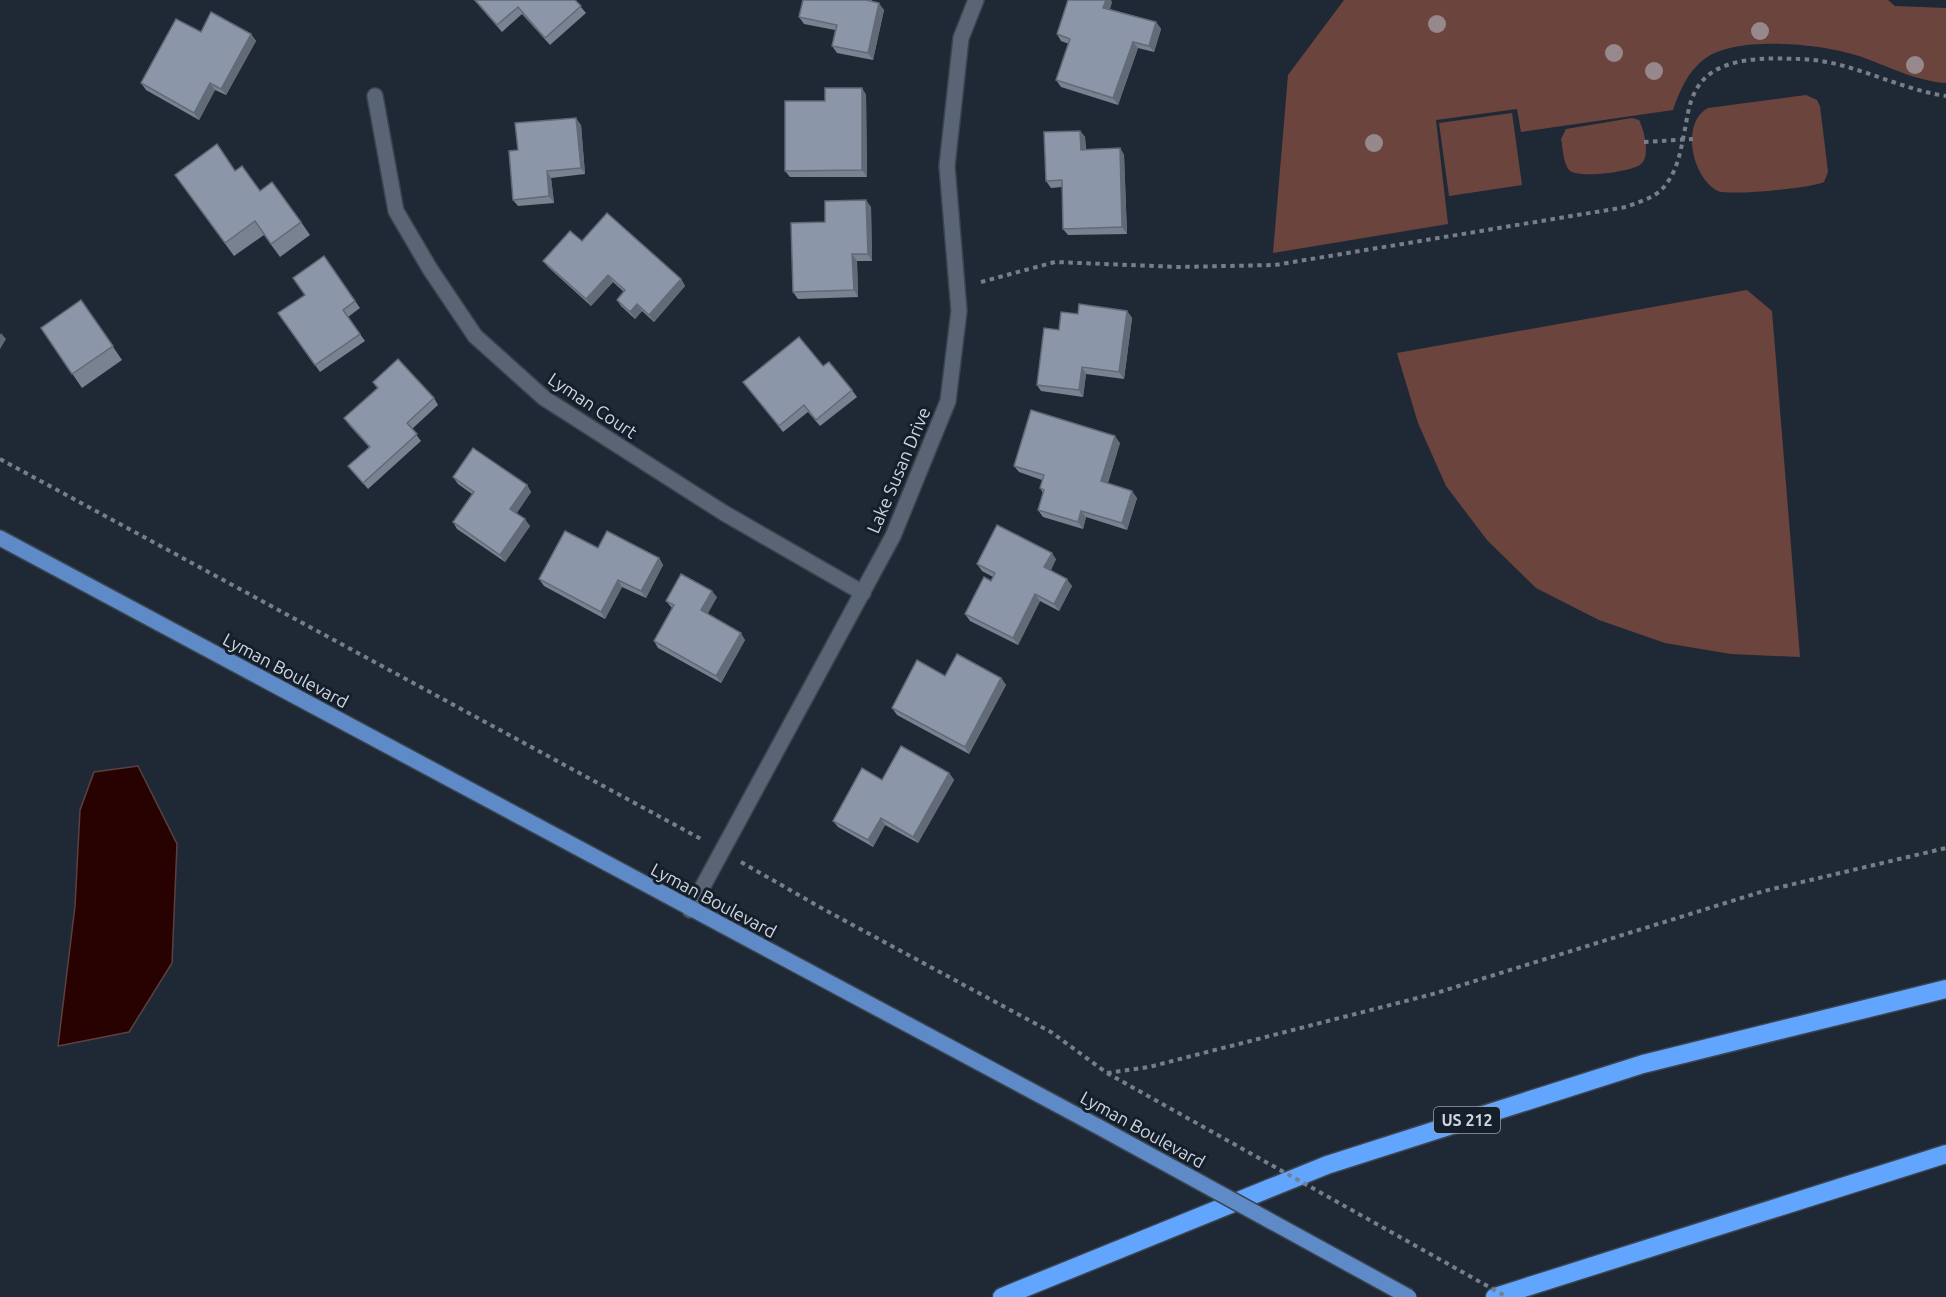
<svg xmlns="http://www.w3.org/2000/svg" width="1946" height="1297" font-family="Ubuntu,sans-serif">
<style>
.green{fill:#6b453d}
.water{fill:#270200;stroke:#594142;stroke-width:1.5}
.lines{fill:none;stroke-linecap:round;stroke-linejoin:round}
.minor-casing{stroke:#3b444f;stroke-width:18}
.major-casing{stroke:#3b444f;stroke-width:18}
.highway-casing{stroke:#3b444f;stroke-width:21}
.path{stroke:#767f89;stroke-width:4;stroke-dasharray:4.5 4.5;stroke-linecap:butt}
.minor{stroke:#596574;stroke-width:15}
.major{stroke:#5e8bc7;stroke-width:15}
.highway{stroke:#62a5fe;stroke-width:18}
.major-bridge-casing{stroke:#3b444f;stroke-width:18;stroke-linecap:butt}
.path-bridge{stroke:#767f89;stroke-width:4;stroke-dasharray:4.5 4.5;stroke-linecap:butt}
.major-bridge{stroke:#5e8bc7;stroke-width:15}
.tree{fill:#97898b}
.wall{fill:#788290}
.shaded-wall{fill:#616a76}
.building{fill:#8b97a8;stroke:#616a76;stroke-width:1.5}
.labels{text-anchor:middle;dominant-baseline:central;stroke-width:6;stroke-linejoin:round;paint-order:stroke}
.shield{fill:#151f2b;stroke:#969ea8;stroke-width:1.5}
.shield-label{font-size:16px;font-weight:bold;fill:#ced5dd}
.street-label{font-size:18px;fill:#ced5dd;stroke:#151f2b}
</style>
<rect width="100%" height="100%" fill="#1f2936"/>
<g class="green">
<path d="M1344,0H1888L1895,6L1946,8V83C1915,81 1888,66 1859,56C1823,44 1734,34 1703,60C1687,73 1679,92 1673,110L1521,132L1517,109L1436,120L1448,224L1273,253L1288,75Z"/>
<path d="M1806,95L1817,100L1820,106L1828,172L1824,182C1812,188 1729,196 1718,191C1692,178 1680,123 1708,108Z"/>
<polygon points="1512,113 1522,185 1449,196 1439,123"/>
<path d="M1632,118L1639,120C1644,130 1651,156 1641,164C1632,172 1578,179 1569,170C1563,163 1563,148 1561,139L1566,129Z"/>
<polygon points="1747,290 1772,311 1800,657 1731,654 1665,643 1599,620 1536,588 1487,540 1446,486 1418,423 1397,353"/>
</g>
<polygon class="water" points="138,766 177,844 172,963 129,1032 58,1046 75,906 80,810 94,772"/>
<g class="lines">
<g class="minor-casing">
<g id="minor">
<polyline points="375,96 396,211 430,269 475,336 544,398 724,513 863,593"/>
<polyline points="690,910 893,536 948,401 959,311 947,166 961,38 976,0"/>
</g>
</g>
<g class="major-casing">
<polyline id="major" points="0,538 1099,1127"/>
</g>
<g class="highway-casing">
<g id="highway">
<polyline points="1002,1297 1327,1165 1643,1064 1946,989"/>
<polyline points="1495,1297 1946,1154"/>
</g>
</g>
<g class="path">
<polyline points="1644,142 1693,139"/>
<path d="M981,282L1055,262L1179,267L1275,265L1626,207C1639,202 1654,198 1663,188C1677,172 1680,154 1684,134C1687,120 1688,106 1694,94C1711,55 1765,58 1800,59C1850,60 1897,89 1946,96"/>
<polyline points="0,459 701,839"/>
<polyline points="741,862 825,910 1051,1032 1107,1073 1149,1067 1433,994 1764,891 1946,848"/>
</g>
<use href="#minor" class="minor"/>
<use href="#major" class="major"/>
<use href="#highway" class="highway"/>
<g class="major-bridge-casing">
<polyline id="major-bridge" points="1099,1127 1409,1297"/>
</g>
<polyline class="path-bridge" points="1107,1073 1507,1297"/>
<use href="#major-bridge" class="major-bridge"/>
</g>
<g class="tree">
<circle cx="1437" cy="24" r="9"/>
<circle cx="1760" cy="31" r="9"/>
<circle cx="1614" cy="53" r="9"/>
<circle cx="1915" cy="65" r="9"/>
<circle cx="1654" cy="71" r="9"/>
<circle cx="1374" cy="143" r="9"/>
</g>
<g class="wall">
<polygon points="474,0 575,0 586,13 550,45 522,14 502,32"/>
<polygon points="803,0 872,0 872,1 884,10 873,60 837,53 832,46 835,30 804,24 799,17"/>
<polygon points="1112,2 1110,9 1156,22 1161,29 1154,52 1138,48 1118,105 1061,87 1056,80 1069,44 1061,41 1057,34"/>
<polygon points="201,32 251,34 256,41 226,95 215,90 199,120 146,90 141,83"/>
<polygon points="862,88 866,95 867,177 790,177 785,171 825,101"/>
<polygon points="581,125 585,174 551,178 554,203 518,206 513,200 518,150"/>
<polygon points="1080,131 1085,137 1086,149 1120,148 1124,155 1127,234 1068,235 1063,229 1062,187 1051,188 1046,181"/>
<polygon points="235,171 301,222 310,235 280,257 264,235 234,256 175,175"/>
<polygon points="871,207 872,261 857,261 858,297 798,299 793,292 825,222"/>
<polygon points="582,241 681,279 685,286 654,322 642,311 635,319 621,306 617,300 624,292 613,282 591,306 548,267 543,261"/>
<polygon points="324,256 360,308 348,317 365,341 320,372 278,313 305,295"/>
<polygon points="81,300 122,360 82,388 41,328"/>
<polygon points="1127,311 1132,318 1124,379 1086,374 1083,397 1041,391 1037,385 1059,330 1078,314"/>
<polygon points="823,366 852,390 857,397 820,426 808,412 783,432 743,382"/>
<polygon points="373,382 434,398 438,405 412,429 421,441 368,489 348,466 369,447 349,425 344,418 377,388"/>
<polygon points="1120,443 1108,483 1137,498 1127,530 1086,517 1083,529 1043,517 1038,510 1043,493 1040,488 1042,480 1019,472 1014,466"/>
<polygon points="453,477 527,485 531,492 516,513 530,526 505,562 457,529 453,522 472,494 458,484"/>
<polygon points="598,548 659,558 663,565 646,598 622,587 605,619 544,586 539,579"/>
<polygon points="1056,559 1051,570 1072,586 1059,611 1040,601 1018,645 970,621 965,614 993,577 982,571 977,564"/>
<polygon points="717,597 707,614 745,640 721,683 658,648 654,641 672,608 666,601"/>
<polygon points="945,676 1001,678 1006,685 969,754 897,715 892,708"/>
<polygon points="949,773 954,780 918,843 885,825 873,847 838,827 833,821 882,780"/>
</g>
<g class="shaded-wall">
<polygon points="1106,0 1111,0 1112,2 1108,14 1103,8"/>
<polygon points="879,3 884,10 873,60 868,53"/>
<polygon points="1156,22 1161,29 1154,52 1149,46"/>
<polygon points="251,34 256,41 226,95 221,89"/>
<polygon points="1133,42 1138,48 1118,105 1113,98"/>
<polygon points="210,83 215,90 199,120 194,113"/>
<polygon points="862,88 866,95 867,177 862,170"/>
<polygon points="576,118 581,125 585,174 581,168"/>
<polygon points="1080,131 1085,137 1086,156 1081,150"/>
<polygon points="1120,148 1124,155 1127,234 1122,227"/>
<polygon points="547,171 551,178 554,203 549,196"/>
<polygon points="866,200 871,207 872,261 868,254"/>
<polygon points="852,254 857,261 858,297 854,290"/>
<polygon points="608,275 613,282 591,306 586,299"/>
<polygon points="681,279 685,286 654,322 649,315"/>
<polygon points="637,304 642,311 635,319 630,312"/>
<polygon points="1127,311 1132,318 1124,379 1119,372"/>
<polygon points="1,333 6,339 0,349 0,335"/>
<polygon points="1082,367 1086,374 1083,397 1079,390"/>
<polygon points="1115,436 1120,443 1106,488 1101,481"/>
<polygon points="527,485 531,492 515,516 510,509"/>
<polygon points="1132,491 1137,498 1127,530 1122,523"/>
<polygon points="1081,511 1086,517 1083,529 1078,522"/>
<polygon points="525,519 530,526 505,562 500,555"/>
<polygon points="1052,553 1056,559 1049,574 1044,567"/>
<polygon points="659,558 663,565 646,598 641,591"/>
<polygon points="1067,579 1072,586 1059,611 1054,604"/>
<polygon points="618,580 622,587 605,619 601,612"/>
<polygon points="712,591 717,597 706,617 701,610"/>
<polygon points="1035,594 1040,601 1018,645 1013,638"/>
<polygon points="741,633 745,640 721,683 716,676"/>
<polygon points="1001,678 1006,685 969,754 965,747"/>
<polygon points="949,773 954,780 918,843 913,837"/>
<polygon points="881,818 885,825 873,847 868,840"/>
</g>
<g class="building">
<polygon points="475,0 575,0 581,6 545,38 518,7 497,25"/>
<polygon points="803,0 866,0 879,3 868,53 832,46 837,25 799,17"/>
<polygon points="1068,0 1106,0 1103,8 1156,22 1149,46 1133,42 1113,98 1056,80 1070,39 1057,34"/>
<polygon points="211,12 251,34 221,89 210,83 194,113 141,83 176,19 201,32"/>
<polygon points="825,88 862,88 862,170 785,171 785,101 825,101"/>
<polygon points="576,118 581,168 547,171 549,196 513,200 509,151 518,150 515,123"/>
<polygon points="1080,131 1081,150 1120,148 1122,227 1063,229 1062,180 1046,181 1044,132"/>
<polygon points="217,144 235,171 242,166 260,191 272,182 301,222 271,244 255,221 225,243 175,175"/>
<polygon points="866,200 868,254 852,254 854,290 793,292 791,223 825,222 825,201"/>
<polygon points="607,213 681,279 649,315 637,304 630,312 617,300 625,290 608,275 586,299 543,261 570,231 582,241"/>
<polygon points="324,256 355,301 343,310 360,334 315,365 278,313 305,295 293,278"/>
<polygon points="81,300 113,346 72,374 41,328"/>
<polygon points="1079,304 1127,311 1119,372 1082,367 1079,390 1037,385 1044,328 1059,330 1061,312 1078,314"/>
<polygon points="799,337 823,366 829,362 852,390 816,420 804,405 779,426 743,382"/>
<polygon points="398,359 434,398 407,423 417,434 363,483 348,466 370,447 344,418 378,388 373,382"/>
<polygon points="1031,410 1115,436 1101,481 1132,491 1122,523 1081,511 1078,522 1038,510 1044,490 1040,488 1044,475 1014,466"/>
<polygon points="473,448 527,485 510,509 525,519 500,555 453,522 474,492 453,477"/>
<polygon points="997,525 1052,553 1044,567 1067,579 1054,604 1035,594 1013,638 965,614 984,577 991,581 995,573 977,564"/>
<polygon points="565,531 598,548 607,531 659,558 641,591 618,580 601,612 539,579"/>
<polygon points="681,574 712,591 701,610 741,633 716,676 654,641 674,605 666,601"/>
<polygon points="957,654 1001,678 965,747 892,708 917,660 945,676"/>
<polygon points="901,746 949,773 913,837 881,818 868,840 833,821 862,768 882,780"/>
</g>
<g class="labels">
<rect class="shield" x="1434" y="1107" width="66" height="26" rx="4.5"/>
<g class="shield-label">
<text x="1467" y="1120">US 212</text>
</g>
<g class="street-label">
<text transform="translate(593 405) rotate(34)">Lyman Court</text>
<text transform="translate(898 470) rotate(-67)">Lake Susan Drive</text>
<text transform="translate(286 670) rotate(28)">Lyman Boulevard</text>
<text transform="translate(714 900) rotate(28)">Lyman Boulevard</text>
<text transform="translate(1143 1129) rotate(29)">Lyman Boulevard</text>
</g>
</g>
</svg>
